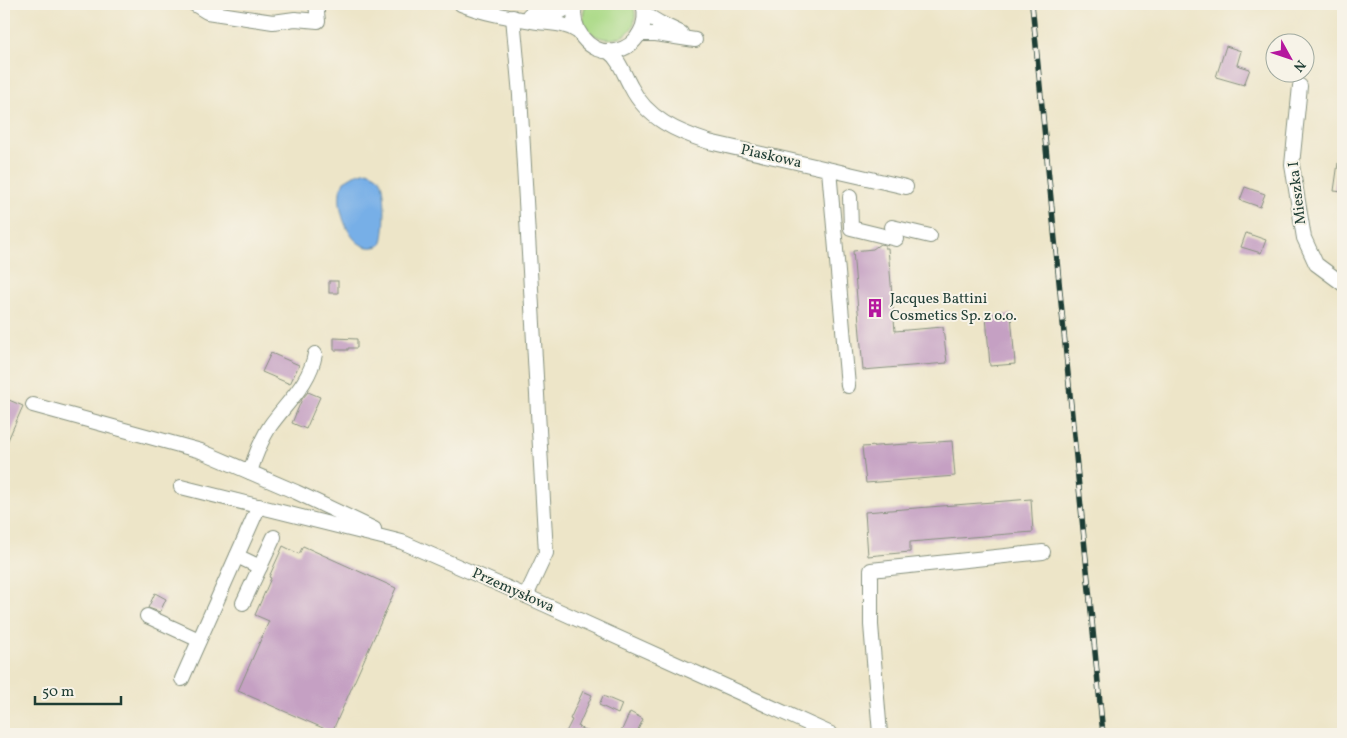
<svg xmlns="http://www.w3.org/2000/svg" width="1347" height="738" font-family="Vollkorn,serif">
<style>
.green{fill:#abda87;stroke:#658c5e}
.water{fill:#77afe7;stroke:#4b768e}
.building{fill:#c5a0c3}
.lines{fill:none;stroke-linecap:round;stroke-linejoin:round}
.minor-casing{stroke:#86917e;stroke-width:16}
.minor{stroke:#fff;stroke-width:14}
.rail-casing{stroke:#1f3d34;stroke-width:5.5}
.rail{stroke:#f7f3e8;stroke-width:4;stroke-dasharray:11;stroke-linecap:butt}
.labels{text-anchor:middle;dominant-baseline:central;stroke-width:4;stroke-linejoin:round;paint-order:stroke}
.street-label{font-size:15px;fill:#1f3d34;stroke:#f7f3e8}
.poi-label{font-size:15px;fill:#1f3d34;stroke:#f7f3e8;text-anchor:start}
</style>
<rect width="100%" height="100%" fill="#f7f3e8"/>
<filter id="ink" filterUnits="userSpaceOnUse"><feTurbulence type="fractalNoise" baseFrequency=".02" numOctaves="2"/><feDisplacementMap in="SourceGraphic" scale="10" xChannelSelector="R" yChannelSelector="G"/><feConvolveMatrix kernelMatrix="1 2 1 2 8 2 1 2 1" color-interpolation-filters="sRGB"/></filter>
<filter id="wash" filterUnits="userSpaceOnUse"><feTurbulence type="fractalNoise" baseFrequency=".0096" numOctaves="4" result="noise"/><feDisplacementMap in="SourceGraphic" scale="20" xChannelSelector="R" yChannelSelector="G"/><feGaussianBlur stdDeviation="1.12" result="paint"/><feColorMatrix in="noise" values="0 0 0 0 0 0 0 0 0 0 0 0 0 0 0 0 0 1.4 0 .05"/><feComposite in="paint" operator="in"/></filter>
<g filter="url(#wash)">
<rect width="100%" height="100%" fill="#ede5c8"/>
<path class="green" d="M586,4H633C649,52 568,49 586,4Z"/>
<path class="water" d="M367,171C373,173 380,176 382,183C386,195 386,234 381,245C353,258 337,214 340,192C340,189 343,184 344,181L354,175Z"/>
<g id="blocks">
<g class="building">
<polygon points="1226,46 1241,51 1237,65 1250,69 1244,85 1216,77"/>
<polygon points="1338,163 1343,164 1343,192 1334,191"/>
<polygon points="1245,187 1265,194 1260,207 1240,200"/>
<polygon points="1246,233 1266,240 1261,253 1241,247"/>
<polygon points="880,244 885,245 885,248 888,248 895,331 943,327 947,363 863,370 853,251 873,249"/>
<rect x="329" y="281" width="9" height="12"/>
<polygon points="1011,314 1015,364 990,366 986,316"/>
<polygon points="334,338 357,339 357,348 348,348 348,350 334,350"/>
<polygon points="271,353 299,365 290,384 262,372"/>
<polygon points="308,392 320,397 306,429 292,423 302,399"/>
<polygon points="9,400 23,406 4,449 4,412"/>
<polygon points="952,441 955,476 866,483 862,447"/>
<polygon points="1031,499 1033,532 910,542 910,552 868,556 865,512"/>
<polygon points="283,546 299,554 303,546 396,588 332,732 238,691 269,621 255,615 271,578 269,577"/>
<polygon points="155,593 166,599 160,612 148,608"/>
<polygon points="583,691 592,695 578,727 594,734 565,734 572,720 570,719"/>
<polygon points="603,696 622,704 618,714 599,705"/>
<polygon points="630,712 643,719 636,734 620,734"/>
</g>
</g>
</g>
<g filter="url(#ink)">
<use href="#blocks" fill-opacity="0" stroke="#86917e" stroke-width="1"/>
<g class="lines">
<g class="minor-casing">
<g id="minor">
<polyline points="194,4 207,12 273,22 295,19 318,21 316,4"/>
<path d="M461,4C483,13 508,17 532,21C548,24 563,22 577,31"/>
<path d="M575,4C570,28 588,55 615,51C637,47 649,24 643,4"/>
<polyline points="645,14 660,23 681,33"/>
<polyline points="529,15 560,12 574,4"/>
<polyline points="513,17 520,95 546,553 526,596"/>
<polyline points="639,34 656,34 695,40"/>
<path d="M608,51C620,60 624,75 631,87C647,119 678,132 709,142L906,187"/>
<polyline points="1300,86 1292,165 1304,238 1316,264 1343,284"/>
<polyline points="829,170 848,386"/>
<polyline points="850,197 851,228 896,239"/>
<polyline points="892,227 930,236"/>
<polyline points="33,405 201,451 296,492 374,529"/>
<path d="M250,472C255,456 261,440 270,426C287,402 310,383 315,354"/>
<polyline points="181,487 402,542 526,596 831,734"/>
<polyline points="237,556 260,567"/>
<polyline points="243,603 274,537"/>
<polyline points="147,616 199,640"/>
<polyline points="182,679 259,506"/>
<polyline points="880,734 871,625 871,570 1043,552"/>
</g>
</g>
<use href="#minor" class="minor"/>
<g class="rail-casing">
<polyline id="rail" points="1032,4 1103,734"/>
</g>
<use href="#rail" class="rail"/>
</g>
</g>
<defs>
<g id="building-bare" transform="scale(1.5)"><path d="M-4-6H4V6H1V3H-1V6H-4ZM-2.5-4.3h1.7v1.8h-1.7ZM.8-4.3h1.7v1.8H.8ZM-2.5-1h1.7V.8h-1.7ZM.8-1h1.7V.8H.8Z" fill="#b5179e" stroke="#f7f3e8" stroke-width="2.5" paint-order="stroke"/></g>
</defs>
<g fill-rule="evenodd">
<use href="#building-bare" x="875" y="308"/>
</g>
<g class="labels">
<g class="street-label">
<text transform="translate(771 157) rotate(13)">Piaskowa</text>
<text transform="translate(1298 193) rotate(-97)">Mieszka I</text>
<text transform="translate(513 591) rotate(24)">Przemysłowa</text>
</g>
<g class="poi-label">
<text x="890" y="299">Jacques Battini<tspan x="890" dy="17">Cosmetics Sp. z o.o.</tspan></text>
</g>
</g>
<rect width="1347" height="738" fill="none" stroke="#f7f3e8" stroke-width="20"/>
<g transform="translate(1290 58) rotate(130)"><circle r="24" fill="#f7f3e8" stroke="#a1aaa0"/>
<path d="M0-4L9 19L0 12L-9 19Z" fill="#b5179e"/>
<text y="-8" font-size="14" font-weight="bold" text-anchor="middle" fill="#1f3d34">N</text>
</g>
<path d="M35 696v8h86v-8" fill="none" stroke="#1f3d34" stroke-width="2.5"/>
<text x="42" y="696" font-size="15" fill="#1f3d34" stroke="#f7f3e8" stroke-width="4" paint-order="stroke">50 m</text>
</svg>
